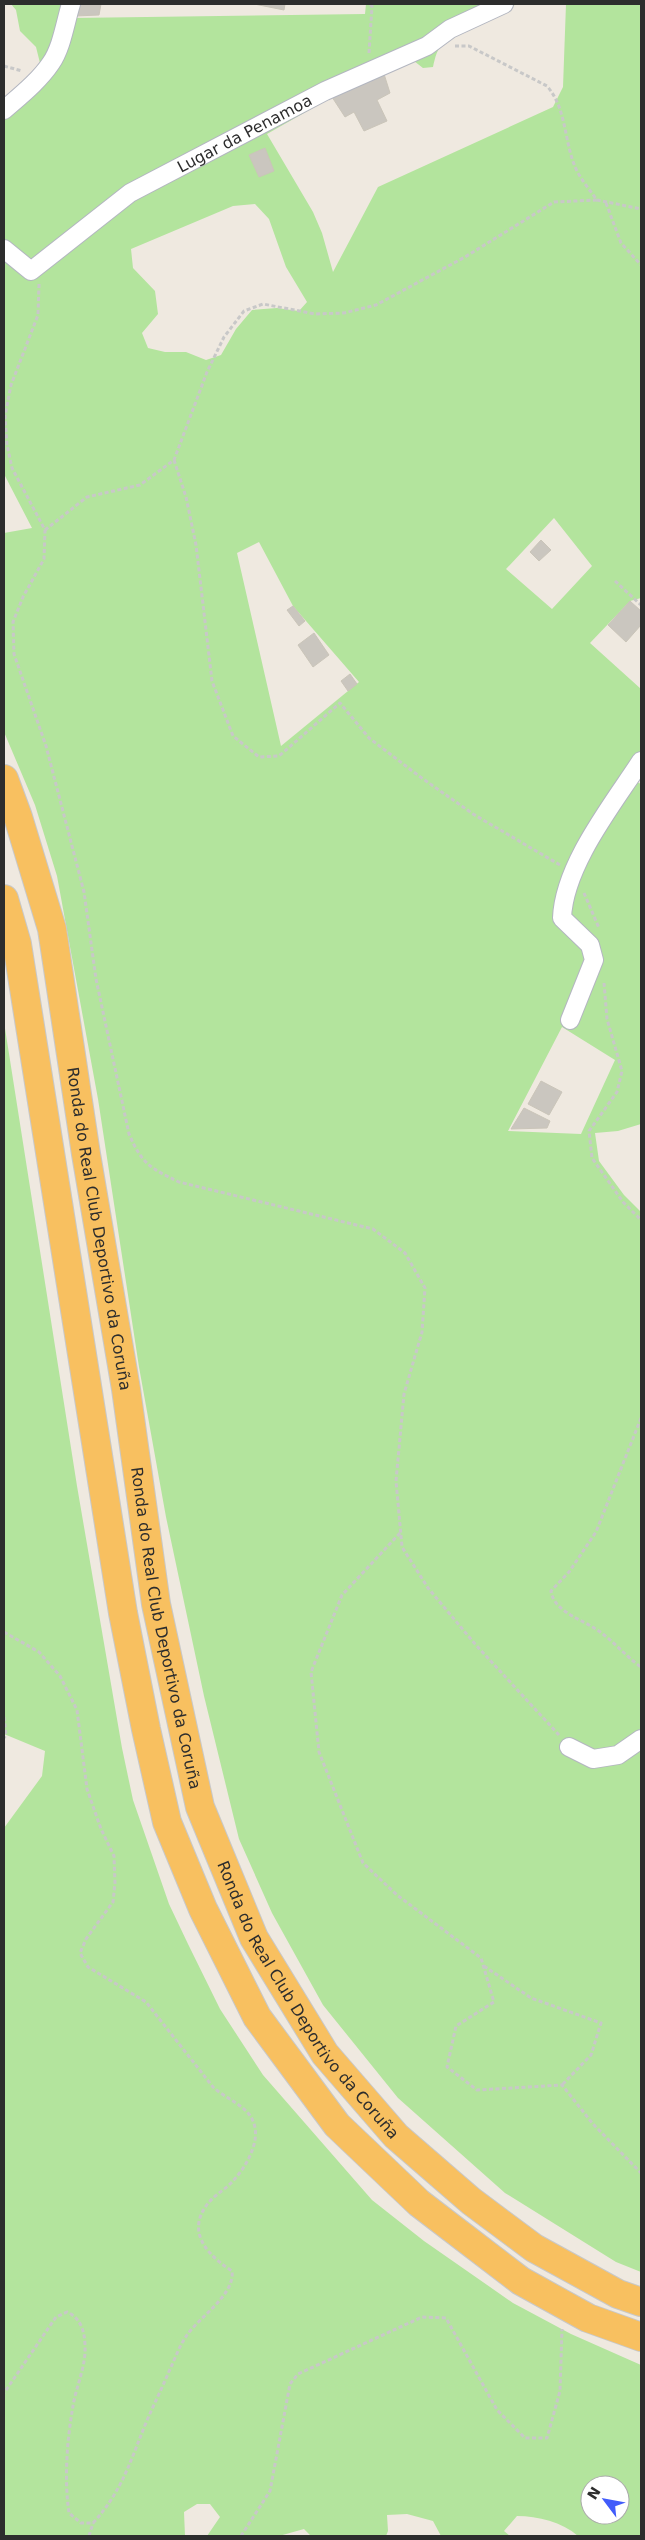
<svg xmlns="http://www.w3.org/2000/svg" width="645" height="2540" font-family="'DejaVu Sans',sans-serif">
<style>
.green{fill:#b3e49d;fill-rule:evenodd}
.building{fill:#cac6bf;stroke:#cac5b9}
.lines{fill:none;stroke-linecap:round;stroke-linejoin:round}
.minor-casing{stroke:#b3b6c0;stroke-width:20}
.trunk-casing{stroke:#c8c8c8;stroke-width:30}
.path{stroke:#c8c8c8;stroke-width:3;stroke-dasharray:4 2.5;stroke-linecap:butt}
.minor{stroke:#fff;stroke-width:18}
.trunk{stroke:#f8c060;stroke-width:28}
.labels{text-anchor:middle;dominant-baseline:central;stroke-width:4.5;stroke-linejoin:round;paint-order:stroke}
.street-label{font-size:16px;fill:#2d2d2d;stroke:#fff}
</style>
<rect width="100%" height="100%" fill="#efe9e0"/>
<g class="green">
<path d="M11,4H78L73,18L365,14L366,4H517C493,15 465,25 444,43C437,48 435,58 433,67L423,68L414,61L332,97L267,134L313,212L322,233L333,272L378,187L553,107L563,87L566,4H641V598L630,601L590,643L641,689V770L635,781L641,784V1124L618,1131L595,1133L599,1161L624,1195L641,1212V2272L616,2262L505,2193L398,2098L323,2005L272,1913L239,1839L204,1696L166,1517L139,1367L98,1099L57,876L35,805L4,732V533L32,528L4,474V115L9,116L56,72L40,63L36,47L20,31L16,10ZM255,204L269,219L286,267L307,302L299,311L277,308L252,310L236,329L221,355L206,360L186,352H165L148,348L142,333L158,314L155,291L133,268L131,249L233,206ZM554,518L592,566L552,609L506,569ZM259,542L293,606L359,682L281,746L237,553ZM562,1027L615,1060L581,1134L508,1131Z"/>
<path d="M4,1022L77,1486L122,1748L133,1800L169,1904L188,1944L220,2009L263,2075L372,2200L424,2241L513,2303L571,2334L641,2365V2536H578C562,2522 538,2516 517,2516L504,2531L510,2536H441L433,2521L407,2514L387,2515L388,2531L386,2536H311L304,2529L279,2536H207L220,2517L210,2504H197L184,2512L185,2536H4V1828L42,1776L45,1751L4,1734ZM590,2485H620V2515H590Z"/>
</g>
<g class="building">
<polygon points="79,4 101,4 99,15 75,16"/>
<polygon points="254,4 285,4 284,10"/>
<polygon points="384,74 390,93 377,100 387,121 364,131 354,112 345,117 332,97"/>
<polygon points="265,148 274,171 259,177 249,155"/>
<polygon points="541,540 551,550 539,561 530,552"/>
<polygon points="630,601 641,611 641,625 626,642 608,625"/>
<polygon points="293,606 305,621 299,626 287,610"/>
<polygon points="314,633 329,655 313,667 298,645"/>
<polygon points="350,674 357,684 348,691 341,681"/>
<polygon points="541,1081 562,1092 549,1115 528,1104"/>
<polygon points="524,1108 550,1121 547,1128 511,1129"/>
</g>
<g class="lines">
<g class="minor-casing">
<g id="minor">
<path d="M4,110C20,96 39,81 51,63C62,47 65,23 71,4"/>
<path id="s1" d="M4,249L31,271L130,193L325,91L427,46L450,29L504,4"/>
<path d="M570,1020L594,960L590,945L562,918C564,865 613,804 641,761"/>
<polyline points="569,1747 593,1759 618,1755 641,1739"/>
</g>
</g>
<g class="trunk-casing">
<g id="trunk">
<path id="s2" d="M4,779L18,817L52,929L86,1154L126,1389L156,1604L200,1807L254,1938L325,2054L396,2136L471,2201L534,2248L618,2294L641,2302"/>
<polyline points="4,899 17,944 123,1613 146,1729 167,1822 203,1909 257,2017 337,2125 419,2203 521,2281 588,2318 641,2337"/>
</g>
</g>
<g class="path">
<path d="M455,46H469L547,86C566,108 564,138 574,164C578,176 589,189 597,200L641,209"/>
<polyline points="369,53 372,6 369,4"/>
<polyline points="4,66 22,71"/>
<polyline points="606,203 621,243 641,265"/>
<path d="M39,284L38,315L11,385L5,416L7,445L12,468L45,530L44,559L23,597L13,622L14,654L46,746L84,892L96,979L129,1134C142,1164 150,1168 179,1182L373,1229L405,1253L425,1288L422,1332L404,1394L396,1481L402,1547L428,1588L475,1644L559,1735"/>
<polyline points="174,460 186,497 196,545 212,681 233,736 259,757 279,756 340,703 369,738 419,776 473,814 560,865"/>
<polyline points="45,530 87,497 140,485 174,460 207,372 224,337 244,311 263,304 315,314 344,313 376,305 465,257 554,202 597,200"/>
<polyline points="615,581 641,605"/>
<polyline points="584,893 599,928"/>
<polyline points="604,983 607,1019 622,1071 617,1092 589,1131 592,1158 623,1202 641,1220"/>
<path d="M641,1418L596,1532L569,1572L551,1591C554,1612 582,1619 597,1630C613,1640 625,1656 641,1667"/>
<polyline points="400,1533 342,1595 311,1672 319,1752 363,1863 397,1895 481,1958 494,2002 456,2026 447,2067 477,2090 562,2085 593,2124 641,2173"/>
<path d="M4,1632L39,1652L60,1676L77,1710L87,1789L101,1829L114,1856L115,1883L113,1902L86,1939L80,1953L88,1967L146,2002L213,2087C226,2099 246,2105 253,2121C262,2141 245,2169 231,2183C223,2191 213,2196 206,2206C186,2234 210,2257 232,2271C235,2296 198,2317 185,2338C179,2347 175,2359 170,2369C163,2386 155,2402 148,2418C131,2458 124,2489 93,2523H81L69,2513C64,2479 67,2440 73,2406C76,2387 86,2366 85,2347C85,2332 81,2318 67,2312L56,2317L4,2393"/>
<polyline points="4,1717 6,1735 4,1738"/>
<polyline points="484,1966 531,1998 601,2023 591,2055 562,2085"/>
<polyline points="89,2536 93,2523"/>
<polyline points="241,2536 270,2491 290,2384 298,2374 422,2317 446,2318 497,2410 525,2438 547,2438 560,2391 562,2329"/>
</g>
<use href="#minor" class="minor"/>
<use href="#trunk" class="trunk"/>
</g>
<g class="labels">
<g class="street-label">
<text stroke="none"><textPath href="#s1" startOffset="290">Lugar da Penamoa</textPath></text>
<text stroke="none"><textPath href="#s2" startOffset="461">Ronda do Real Club Deportivo da Coruña</textPath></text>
<text stroke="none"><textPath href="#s2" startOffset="866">Ronda do Real Club Deportivo da Coruña</textPath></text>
<text stroke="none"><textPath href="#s2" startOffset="1271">Ronda do Real Club Deportivo da Coruña</textPath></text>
</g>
</g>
<rect width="645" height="2540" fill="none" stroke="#2d2d2d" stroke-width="10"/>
<g transform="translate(605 2500) rotate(302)"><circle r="24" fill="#ffffff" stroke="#ababab"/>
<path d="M0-4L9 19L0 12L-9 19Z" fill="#425cfa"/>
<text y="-8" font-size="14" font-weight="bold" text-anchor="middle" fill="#2d2d2d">N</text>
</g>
</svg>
